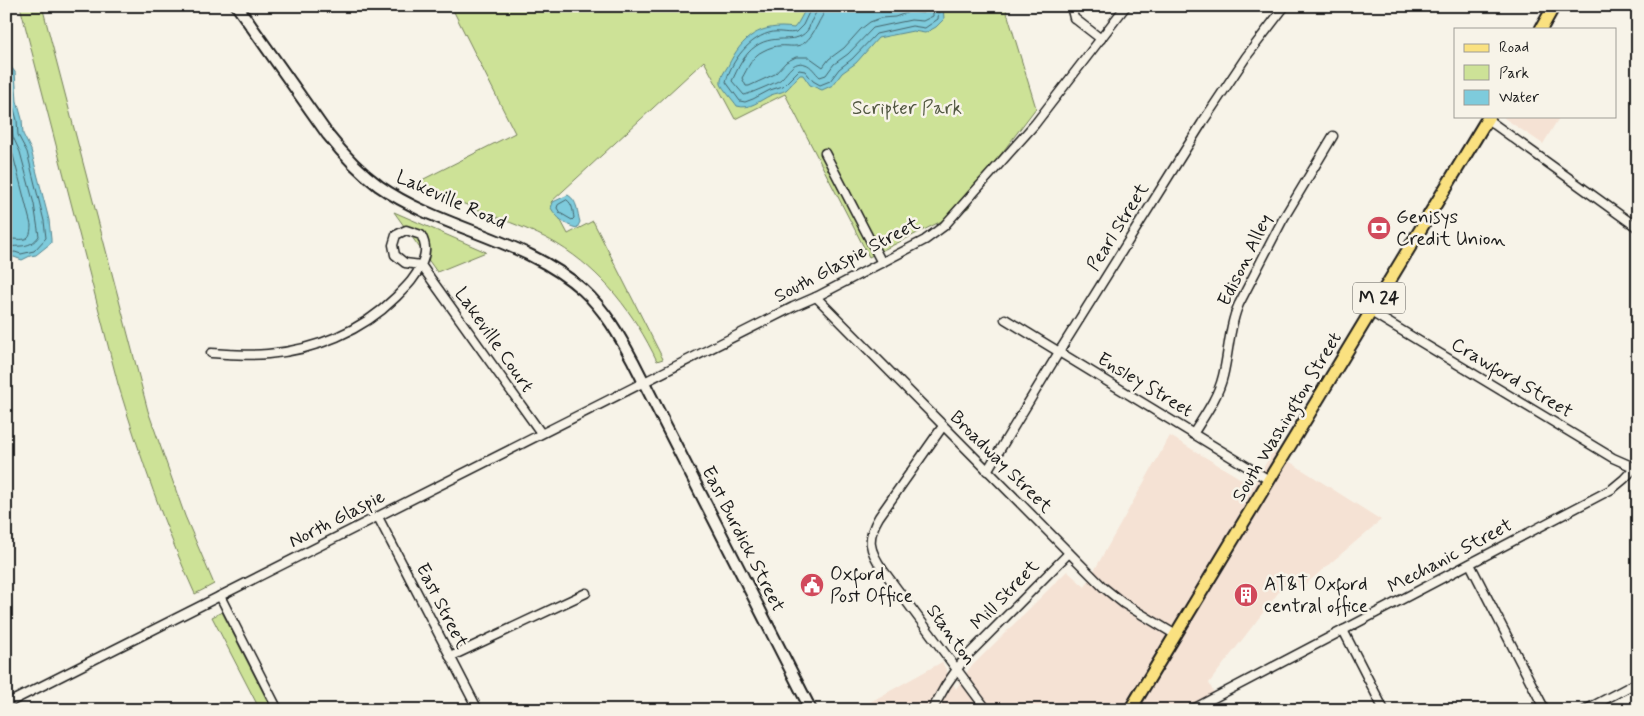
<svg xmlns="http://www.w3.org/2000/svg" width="1644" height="716" font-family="Mynerve,sans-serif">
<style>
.built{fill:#f5e2d4}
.green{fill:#cde297;stroke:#747f5a}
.water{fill:#7ecbdc;stroke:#57858f}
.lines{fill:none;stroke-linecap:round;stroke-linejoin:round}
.shore{stroke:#436269;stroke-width:1}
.street-casing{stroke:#1c1c1c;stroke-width:11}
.secondary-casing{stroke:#1c1c1c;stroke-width:14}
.primary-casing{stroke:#1c1c1c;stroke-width:15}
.street{stroke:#f7f3e8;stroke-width:8}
.secondary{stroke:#f7f3e8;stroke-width:10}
.primary{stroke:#fae180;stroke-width:11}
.labels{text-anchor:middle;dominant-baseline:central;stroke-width:5;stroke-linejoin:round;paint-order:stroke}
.shield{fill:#f7f3e8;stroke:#5e5c59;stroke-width:1}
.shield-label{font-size:18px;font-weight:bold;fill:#1c1c1c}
.park-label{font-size:19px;fill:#515741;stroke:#f7f3e8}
.street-label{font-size:19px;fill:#1c1c1c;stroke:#f7f3e8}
.poi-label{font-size:19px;fill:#1c1c1c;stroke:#f7f3e8;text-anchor:start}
</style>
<rect width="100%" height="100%" fill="#f7f3e8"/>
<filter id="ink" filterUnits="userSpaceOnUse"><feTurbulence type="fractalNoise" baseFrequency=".02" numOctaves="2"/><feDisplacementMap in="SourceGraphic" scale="10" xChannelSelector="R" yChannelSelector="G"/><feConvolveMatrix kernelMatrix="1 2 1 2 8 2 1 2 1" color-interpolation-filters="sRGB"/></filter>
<g filter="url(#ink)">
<g class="built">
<polygon points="1505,116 1560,116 1543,144 1504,118"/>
<polygon points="1170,436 1253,486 1273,451 1381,520 1300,589 1285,584 1209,683 1222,710 856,710 942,662 956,689 969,669 1067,571 1085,587"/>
</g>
<g class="green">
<path d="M20,6H42L148,411L185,516L214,584L195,594C164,526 140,456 118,384Z"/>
<path d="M451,6H1005L1036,108L967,199L970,207L869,257L785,94L735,119L704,61L551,202L568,234L593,221L663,359L657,361C634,313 603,272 557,244C540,234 522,227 504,220C475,208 445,197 416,183L515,133Z"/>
<polygon points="394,212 486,252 437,272"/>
<polygon points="222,612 272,710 260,710 212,617"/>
</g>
<g class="water">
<path d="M808,6H943L944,19L936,27L925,33L913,31L878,38L856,63L842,73L833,85L822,90L810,85L803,75H800C795,79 791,86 786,90C781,93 776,93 771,95C760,100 750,110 737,106C734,101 722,88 721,84C720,77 725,71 728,66C742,37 760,23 794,28C800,22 802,14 808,6Z"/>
<polygon points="6,61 15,72 17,101 22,119 23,134 31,150 49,220 51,239 51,243 36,255 30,256 22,260 14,257 6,258"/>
<path d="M568,195C578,201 577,212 580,222L577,228C566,226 556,217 551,208L553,202Z"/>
</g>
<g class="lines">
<g class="shore">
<path d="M812,6L803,25L796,32C789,34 781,31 773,32C750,36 731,61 726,82L740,101L745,102L753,99L770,90L783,86L799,70L805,71L813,81L820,85L830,81L839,69L852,59L876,34L912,26L925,28L938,19L939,6"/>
<path d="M818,6C817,13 814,15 812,20C810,22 810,25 809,28C798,47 776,32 756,46C744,54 738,68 732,81L744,95C747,95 777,82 780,80C788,73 793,60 805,64C812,66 815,73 820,77L826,75L834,64L848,54L873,28L911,20L923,21L933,16V6"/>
<path d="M825,6C825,14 821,17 818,24C799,62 790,36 763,51C752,56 748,68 742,78L746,86H749L775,74L786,62L796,57H809L823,67L829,59L844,48L861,29L870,22L881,18L895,17L909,12L923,13L925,11V6"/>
<polyline points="6,68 11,74 12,80 12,102 17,120 18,135 27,152 44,221 46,238 34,251 21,254 15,252 6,253"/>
<path d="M6,103L11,121L13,137L20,152L34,204L39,236C30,249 20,245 6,247"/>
<path d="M6,142L13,155L31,225C31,245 21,238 6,239"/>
<path d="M567,200C573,204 573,212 574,218L572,220L560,213L557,208L558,205Z"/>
</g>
<g class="street-casing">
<g id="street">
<polyline points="1071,6 1074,18 1101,39"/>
<polyline points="1487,119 1638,228"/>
<polyline points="825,153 882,263"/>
<polyline points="816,297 1103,587 1123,603 1176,635"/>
<polyline points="1371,312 1613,458 1638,469"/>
<polyline points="1005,319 1269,480"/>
<path d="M211,353C230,354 249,356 268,354C315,350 362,331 395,298C406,287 415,279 421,265L405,263L395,255L393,245L396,235L406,230L421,235C427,246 426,254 421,265L541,433"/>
<path d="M943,426L879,517C866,539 869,550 883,570L987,710"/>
<path d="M1193,434C1205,415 1218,397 1223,376C1229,352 1229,326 1239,304L1282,221L1333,136"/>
<polyline points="987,471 1059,352 1202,123 1246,57 1285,6"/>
<polyline points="378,517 478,710"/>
<polyline points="1470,564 1545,710"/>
<polyline points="220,596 278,710"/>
<polyline points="1343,630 1384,710"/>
<polyline points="450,657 586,593"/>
<polyline points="6,704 793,307 816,297 925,240 944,226 1035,124 1126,6"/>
<polyline points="1134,704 1144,710"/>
<polyline points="932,710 946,685 965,658 1069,553"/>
<polyline points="1191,710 1612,489 1624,479 1638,464"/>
<polyline points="1585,710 1638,682"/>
</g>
</g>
<g class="secondary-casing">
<path id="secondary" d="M237,6L328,135C343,154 360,172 379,186C442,230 525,238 583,290C605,310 619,335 633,361L811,710"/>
</g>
<g class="primary-casing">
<g id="primary">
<polyline points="1541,29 1554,6"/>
<polyline points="1130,710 1489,116"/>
</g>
</g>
<use href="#street" class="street"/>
<use href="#secondary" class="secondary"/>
<use href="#primary" class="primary"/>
</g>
</g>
<defs>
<g id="bank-disc" transform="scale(1.25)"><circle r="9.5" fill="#d1495b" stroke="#f7f3e8"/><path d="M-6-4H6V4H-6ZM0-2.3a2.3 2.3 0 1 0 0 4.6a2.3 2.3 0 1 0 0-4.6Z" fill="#fff"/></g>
<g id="civic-disc" transform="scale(1.25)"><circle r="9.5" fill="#d1495b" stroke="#f7f3e8"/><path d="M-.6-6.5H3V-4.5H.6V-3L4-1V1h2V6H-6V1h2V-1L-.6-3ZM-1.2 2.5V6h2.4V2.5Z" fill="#fff"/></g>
<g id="building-disc" transform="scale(1.25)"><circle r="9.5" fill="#d1495b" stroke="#f7f3e8"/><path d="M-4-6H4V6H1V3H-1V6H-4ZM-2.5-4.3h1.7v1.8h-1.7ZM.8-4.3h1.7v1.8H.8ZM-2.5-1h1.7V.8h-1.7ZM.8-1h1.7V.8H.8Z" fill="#fff"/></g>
</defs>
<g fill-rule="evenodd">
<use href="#bank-disc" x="1379" y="228"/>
<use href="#civic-disc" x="812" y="585"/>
<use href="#building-disc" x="1246" y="595"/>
</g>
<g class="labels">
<rect class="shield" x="1353" y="282.5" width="52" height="31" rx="4"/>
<g class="shield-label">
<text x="1379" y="298">M 24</text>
</g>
<g class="park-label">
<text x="907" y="108">Scripter Park</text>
</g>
<g class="street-label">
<text transform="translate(451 200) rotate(24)">Lakeville Road</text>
<text transform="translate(1118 227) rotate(-58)">Pearl Street</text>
<text transform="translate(847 260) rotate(-28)">South Glaspie Street</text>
<text transform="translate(1245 260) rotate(-64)">Edison Alley</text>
<text transform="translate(494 340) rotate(55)">Lakeville Court</text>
<text transform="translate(1512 378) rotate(31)">Crawford Street</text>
<text transform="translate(1145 385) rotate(31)">Ensley Street</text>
<text transform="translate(1287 417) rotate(-59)">South Washington Street</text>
<text transform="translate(1001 462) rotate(45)">Broadway Street</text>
<text transform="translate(337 519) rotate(-27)">North Glaspie</text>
<text transform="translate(743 539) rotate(63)">East Burdick Street</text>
<text transform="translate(1450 556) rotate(-28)">Mechanic Street</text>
<text transform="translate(1005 595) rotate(-46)">Mill Street</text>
<text transform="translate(442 606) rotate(63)">East Street</text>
<text transform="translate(951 635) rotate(54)">Stanton</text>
</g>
<g class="poi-label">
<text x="1396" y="217">Genisys<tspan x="1396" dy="22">Credit Union</tspan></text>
<text x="830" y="574">Oxford<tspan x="830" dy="22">Post Office</tspan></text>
<text x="1264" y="584">AT&amp;T Oxford<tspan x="1264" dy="22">central office</tspan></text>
</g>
</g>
<rect width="1644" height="716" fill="none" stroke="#f7f3e8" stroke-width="25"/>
<rect x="12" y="12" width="1619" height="691" fill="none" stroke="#1c1c1c" stroke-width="2" filter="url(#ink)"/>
<rect x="1454" y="28" width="162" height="90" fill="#f7f3e8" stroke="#9f9d96"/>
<rect x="1464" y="44" width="25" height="8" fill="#fae180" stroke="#9f9d96"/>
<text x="1499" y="52" font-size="15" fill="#1c1c1c">Road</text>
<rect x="1464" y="65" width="25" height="15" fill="#cde297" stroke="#9f9d96"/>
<text x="1499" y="78" font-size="15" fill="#1c1c1c">Park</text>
<rect x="1464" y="90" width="25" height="15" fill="#7ecbdc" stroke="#9f9d96"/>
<text x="1499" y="102" font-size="15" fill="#1c1c1c">Water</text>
</svg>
